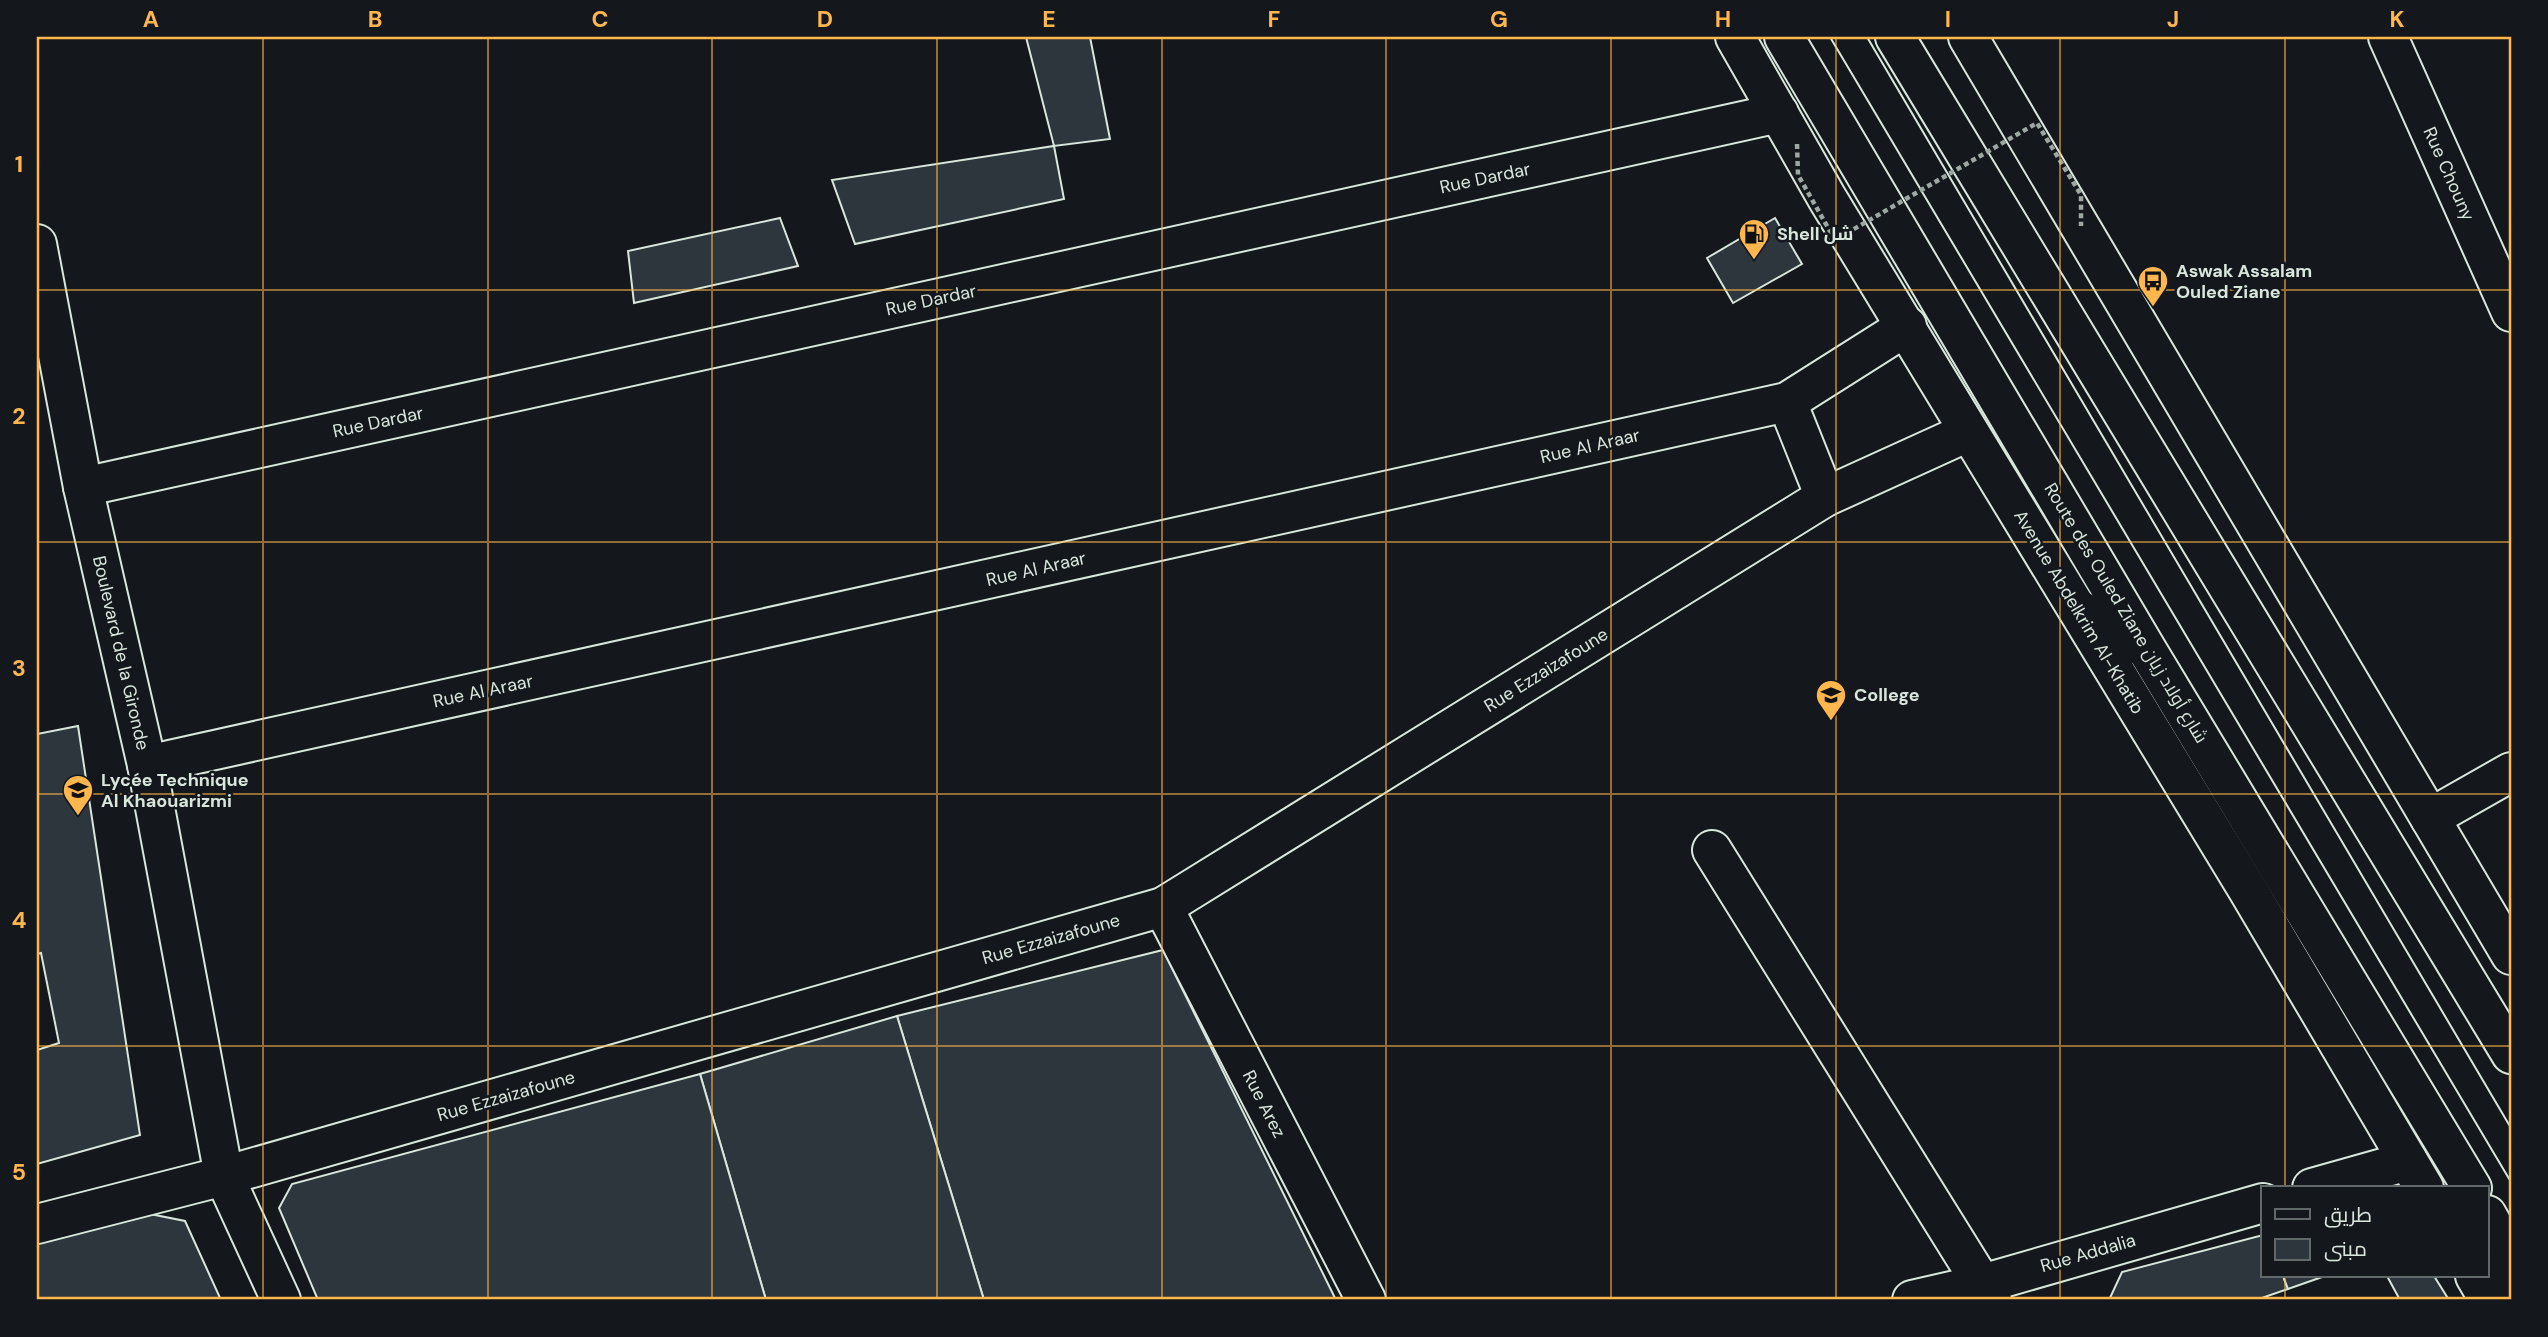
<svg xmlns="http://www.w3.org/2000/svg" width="2548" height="1337" font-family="'DM Sans',Cairo,sans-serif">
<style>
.building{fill:#2c363c;stroke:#d8e6dc;stroke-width:2}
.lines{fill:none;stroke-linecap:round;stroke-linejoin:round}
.minor-casing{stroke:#d8e6dc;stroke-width:42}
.highway-casing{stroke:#d8e6dc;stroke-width:42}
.minor{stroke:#14181c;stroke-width:38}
.highway{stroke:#14181c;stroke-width:38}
.tram{stroke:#d8e6dc;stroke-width:2}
.path-bridge{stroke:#9da8a2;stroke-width:4.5;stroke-dasharray:5 3.5;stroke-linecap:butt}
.grid{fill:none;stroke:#ffb74d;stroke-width:2;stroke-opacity:0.55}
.labels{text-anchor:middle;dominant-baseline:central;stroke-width:5;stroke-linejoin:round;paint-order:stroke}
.street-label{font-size:18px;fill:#d8e6dc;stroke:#14181c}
.poi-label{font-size:18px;font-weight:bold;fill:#d8e6dc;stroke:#14181c;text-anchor:start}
.neatline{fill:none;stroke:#ffb74d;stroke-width:2.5}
.grid-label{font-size:23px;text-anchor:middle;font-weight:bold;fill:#ffb74d}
</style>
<rect width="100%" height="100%" fill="#14181c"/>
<g class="building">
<polygon points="1026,37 1090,37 1110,139 1054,146"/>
<polygon points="1054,146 1064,199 855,244 832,180"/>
<polygon points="780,218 798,266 634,303 628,251"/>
<polygon points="1775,218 1802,264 1733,303 1707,258"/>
<polygon points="78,726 140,1135 37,1164 37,1050 59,1043 41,953 37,954 37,734"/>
<polygon points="1163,950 1336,1300 984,1300 897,1016"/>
<polygon points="897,1016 984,1300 766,1300 700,1074"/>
<polygon points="700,1074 766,1300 318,1300 279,1208 292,1184"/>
<polygon points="145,1213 185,1221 221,1300 37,1300 37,1241"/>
<polygon points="2263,1235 2263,1276 2283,1276 2288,1289 2256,1300 2109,1300 2122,1272"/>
<polygon points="2283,1276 2325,1276 2288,1289"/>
<polygon points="2387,1276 2434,1276 2449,1300 2400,1300"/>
</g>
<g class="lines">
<g class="minor-casing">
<g id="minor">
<polyline points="1735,37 1827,198 2248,890 2424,1188"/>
<polyline points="1968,37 2511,955"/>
<polyline points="2388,37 2511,312"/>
<polyline points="37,244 83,487 147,765 224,1176 281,1300"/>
<polyline points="1787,402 1825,497"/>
<polyline points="83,487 1779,113"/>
<polyline points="147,765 1787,402 1907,326"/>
<polyline points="2430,818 2511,772"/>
<polyline points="1712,850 1992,1300"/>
<polyline points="1163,907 1366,1300"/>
<polyline points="2312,1188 2408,1161"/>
<polyline points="37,1224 224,1176 1163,907 1825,497 1968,432"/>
<polyline points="2475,1276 2489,1300"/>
<polyline points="1912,1300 1982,1284 2263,1203"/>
</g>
</g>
<g class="highway-casing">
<g id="highway">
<polyline points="1784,37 2147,650 2472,1188"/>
<polyline points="1895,37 2511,1054"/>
<polyline points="2077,608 2144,648"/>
<polyline points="2487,1215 2511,1258"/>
<polyline points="2494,1300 2510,1256"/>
</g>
</g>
<use href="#minor" class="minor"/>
<use href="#highway" class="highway"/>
<g class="tram">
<polyline points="1830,37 2511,1182"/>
<polyline points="1867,37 2511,1128"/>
</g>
<polyline class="path-bridge" points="1797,144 1798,175 1835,240 2037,123 2081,195 2081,226"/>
</g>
<path class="grid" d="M263,37V1300M488,37V1300M712,37V1300M937,37V1300M1162,37V1300M1386,37V1300M1611,37V1300M1836,37V1300M2060,37V1300M2285,37V1188M37,290H2511M37,542H2511M37,794H2511M37,1046H2511M2285,1276V1300"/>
<defs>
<g id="fuel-pin" transform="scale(1.575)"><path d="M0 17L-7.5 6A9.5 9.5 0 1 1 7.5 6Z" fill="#ffb74d" stroke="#14181c"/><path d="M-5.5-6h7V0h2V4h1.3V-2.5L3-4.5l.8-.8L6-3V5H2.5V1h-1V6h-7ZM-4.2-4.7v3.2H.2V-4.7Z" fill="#111"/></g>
<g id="bus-pin" transform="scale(1.575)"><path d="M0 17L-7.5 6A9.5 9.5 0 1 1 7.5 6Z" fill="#ffb74d" stroke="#14181c"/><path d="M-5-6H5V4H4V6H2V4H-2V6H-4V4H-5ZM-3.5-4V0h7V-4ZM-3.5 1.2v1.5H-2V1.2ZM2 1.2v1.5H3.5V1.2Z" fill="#111"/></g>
<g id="university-pin" transform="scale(1.575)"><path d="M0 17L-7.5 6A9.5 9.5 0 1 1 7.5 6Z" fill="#ffb74d" stroke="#14181c"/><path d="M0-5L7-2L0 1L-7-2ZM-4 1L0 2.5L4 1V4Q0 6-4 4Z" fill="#111"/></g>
<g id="school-pin" transform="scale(1.575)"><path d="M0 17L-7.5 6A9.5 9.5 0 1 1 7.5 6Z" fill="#ffb74d" stroke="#14181c"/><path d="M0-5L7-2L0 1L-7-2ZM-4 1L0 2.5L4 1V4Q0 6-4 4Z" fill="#111"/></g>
</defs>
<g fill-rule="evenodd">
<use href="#fuel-pin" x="1754" y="234"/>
<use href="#bus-pin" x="2153" y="281"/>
<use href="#university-pin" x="1831" y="695"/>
<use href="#school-pin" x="78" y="790"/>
</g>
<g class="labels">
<g class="street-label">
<text transform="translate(2449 174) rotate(66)">Rue Chouny</text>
<text transform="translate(1485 178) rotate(-12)">Rue Dardar</text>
<text transform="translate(931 300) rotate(-12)">Rue Dardar</text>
<text transform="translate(378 422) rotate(-12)">Rue Dardar</text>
<text transform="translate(1590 446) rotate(-13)">Rue Al Araar</text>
<text transform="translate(1036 569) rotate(-13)">Rue Al Araar</text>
<text transform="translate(2079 612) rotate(59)">Avenue Abdelkrim Al-Khatib</text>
<text transform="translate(2126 613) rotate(59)">Route des Ouled Ziane شارع أولاد زيان</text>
<text transform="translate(121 653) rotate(77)">Boulevard de la Gironde</text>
<text transform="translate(1546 670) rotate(-32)">Rue Ezzaizafoune</text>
<text transform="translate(483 691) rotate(-12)">Rue Al Araar</text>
<text transform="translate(1051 939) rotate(-16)">Rue Ezzaizafoune</text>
<text transform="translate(506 1096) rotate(-16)">Rue Ezzaizafoune</text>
<text transform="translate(1264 1104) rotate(63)">Rue Arez</text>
<text transform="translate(2088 1253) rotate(-16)">Rue Addalia</text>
</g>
<g class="poi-label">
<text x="1777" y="234">Shell شل</text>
<text x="2176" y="271">Aswak Assalam<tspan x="2176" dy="21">Ouled Ziane</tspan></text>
<text x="1854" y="695">College</text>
<text x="101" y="780">Lycée Technique<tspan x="101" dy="21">Al Khaouarizmi</tspan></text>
</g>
</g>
<rect width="2548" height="1337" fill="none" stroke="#14181c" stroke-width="77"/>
<rect x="2261" y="1186" width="228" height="91" fill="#14181c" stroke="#626a69" stroke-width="2"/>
<rect x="2275" y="1209" width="35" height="10" fill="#14181c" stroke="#626a69" stroke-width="2"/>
<text x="2324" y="1222" font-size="21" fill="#d8e6dc">طريق</text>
<rect x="2275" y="1239" width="35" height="21" fill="#2c363c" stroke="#626a69" stroke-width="2"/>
<text x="2324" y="1256" font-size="21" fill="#d8e6dc">مبنى</text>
<rect x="38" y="38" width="2472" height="1260" class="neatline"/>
<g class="grid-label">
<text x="151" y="27">A</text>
<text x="375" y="27">B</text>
<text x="600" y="27">C</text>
<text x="825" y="27">D</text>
<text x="1049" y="27">E</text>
<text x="1274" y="27">F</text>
<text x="1499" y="27">G</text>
<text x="1723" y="27">H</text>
<text x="1948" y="27">I</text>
<text x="2173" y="27">J</text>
<text x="2397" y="27">K</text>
<text x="19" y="172">1</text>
<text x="19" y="424">2</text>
<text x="19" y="676">3</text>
<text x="19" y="928">4</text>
<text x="19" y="1180">5</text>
</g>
</svg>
